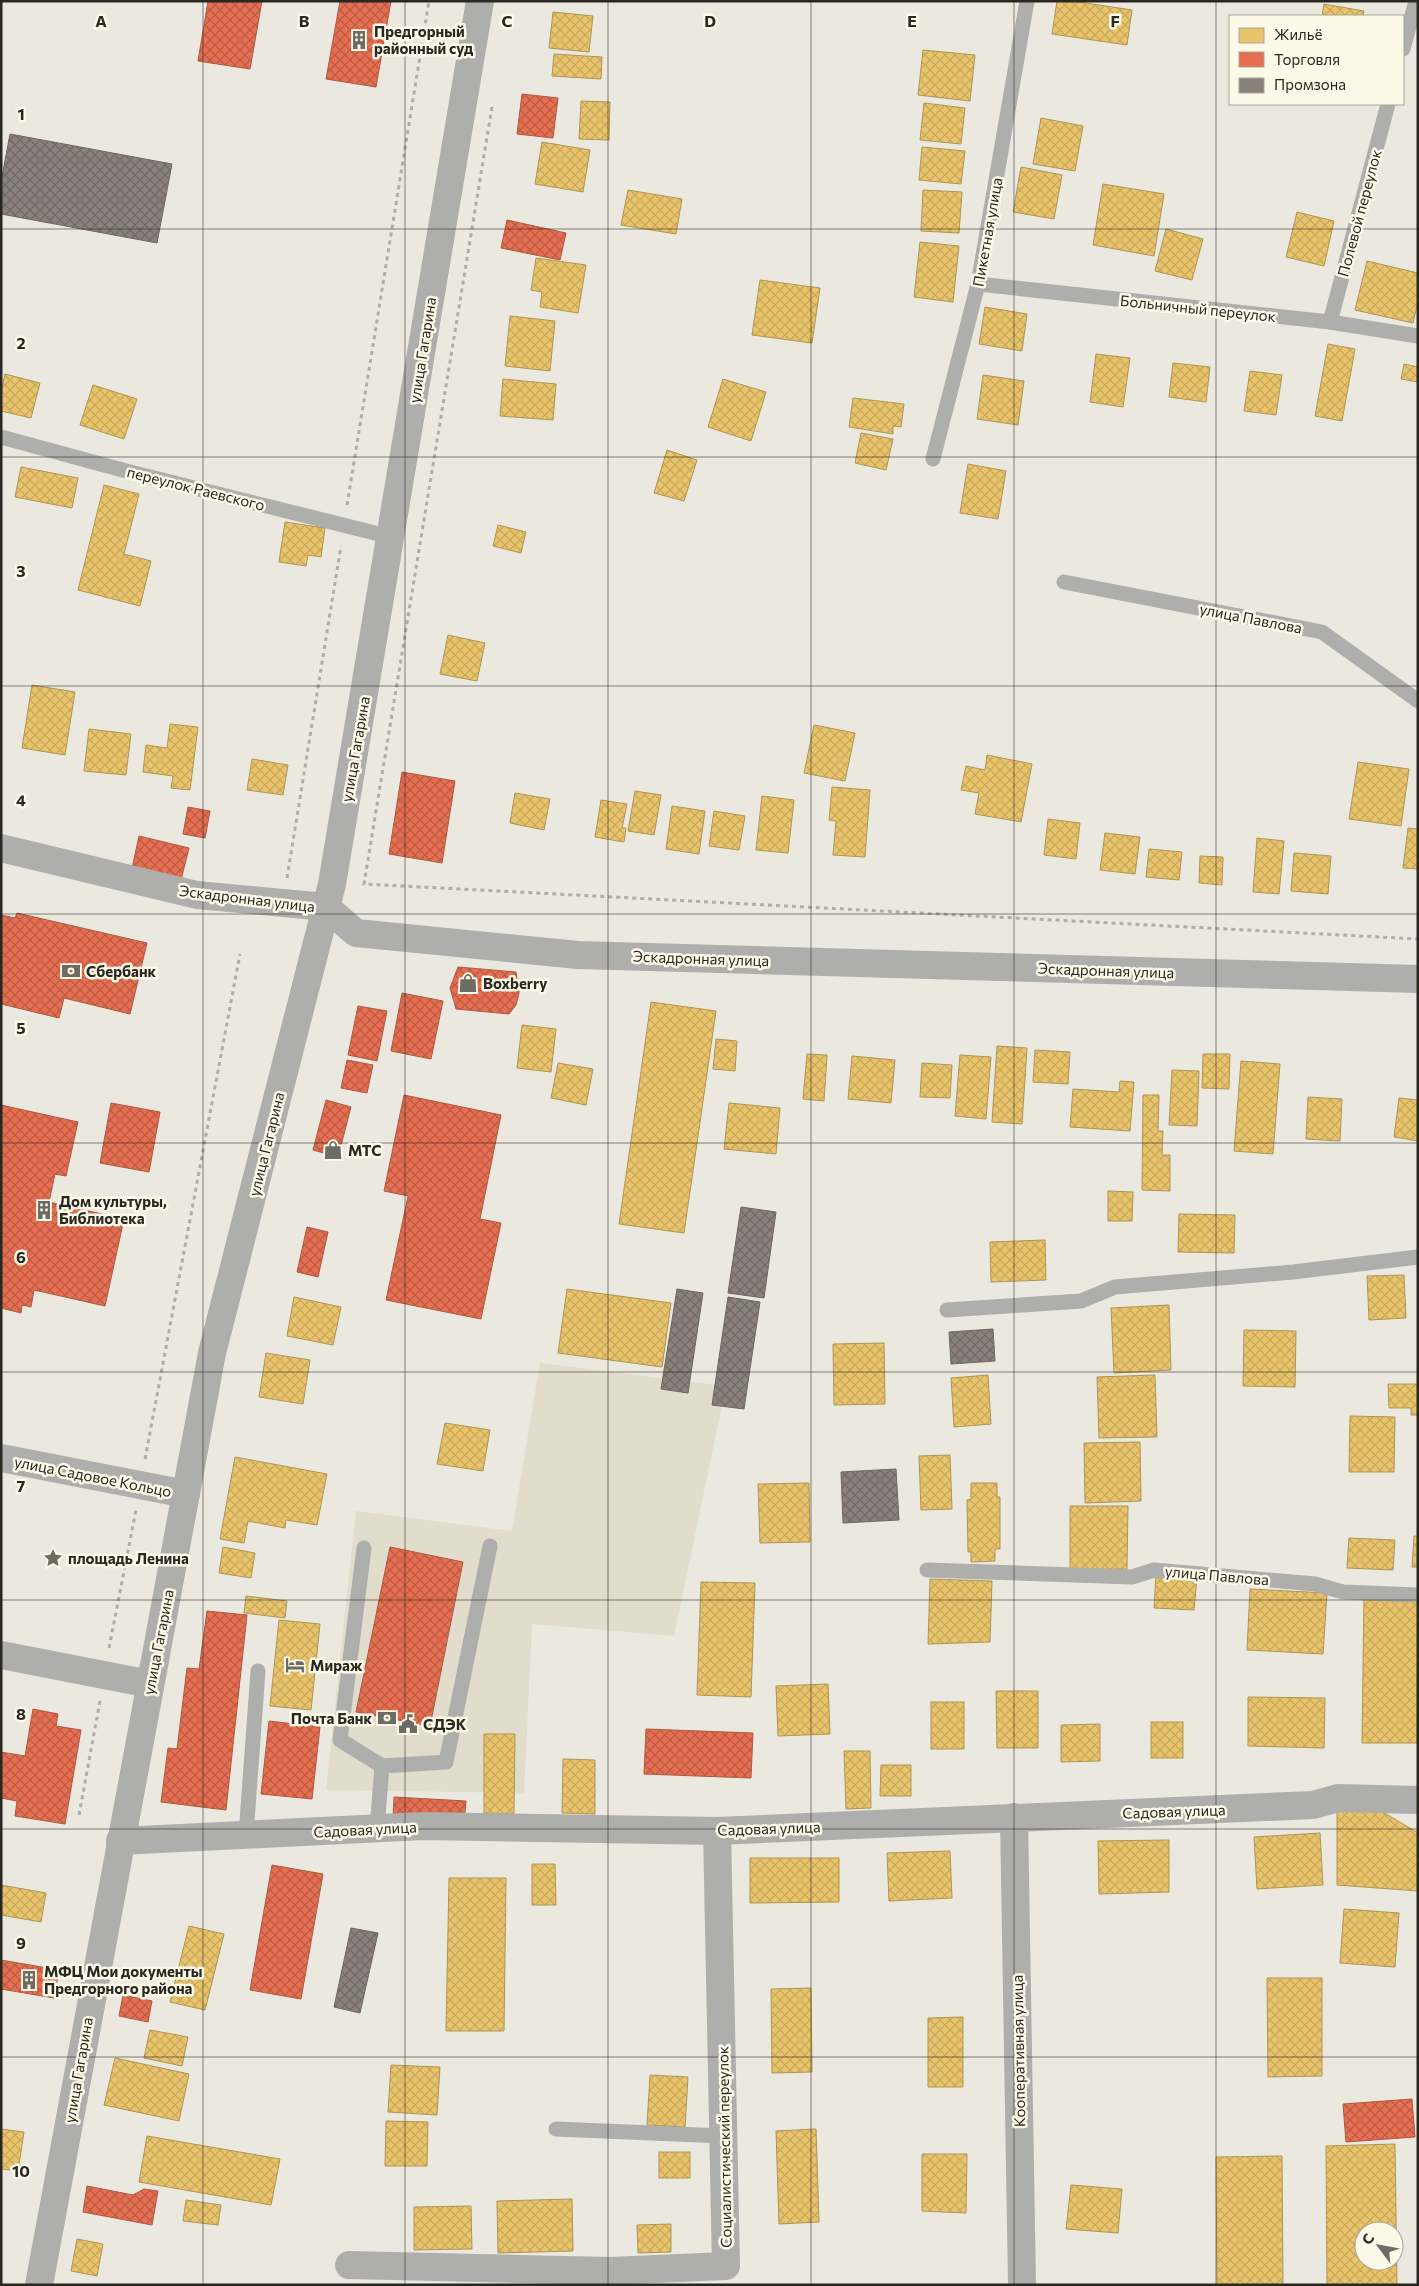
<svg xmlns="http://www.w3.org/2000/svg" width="1419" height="2286" font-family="Commissioner,sans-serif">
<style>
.commercial{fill:#e2dccd}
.homes{fill:url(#homes-cross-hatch);stroke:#af9554;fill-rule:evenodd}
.shops{fill:url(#shops-cross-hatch);stroke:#ae5943}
.industry{fill:url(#industry-cross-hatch);stroke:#6d6661}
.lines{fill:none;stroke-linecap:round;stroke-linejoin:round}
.path{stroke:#aeada9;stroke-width:3;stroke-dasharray:4 4;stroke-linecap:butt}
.service{stroke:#aeaeac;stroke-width:15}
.minor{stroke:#aeaeac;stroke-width:28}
.tertiary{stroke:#aeaeac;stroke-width:28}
.grid{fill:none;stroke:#282721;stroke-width:1;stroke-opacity:0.55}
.labels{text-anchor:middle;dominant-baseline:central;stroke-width:5;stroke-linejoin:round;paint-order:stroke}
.poi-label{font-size:15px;font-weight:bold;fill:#282721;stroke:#fcf9e9;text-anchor:start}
.street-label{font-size:15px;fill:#282721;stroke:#fcf9e9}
.grid-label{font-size:16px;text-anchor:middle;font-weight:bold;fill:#282721;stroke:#fcf9e9;stroke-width:5;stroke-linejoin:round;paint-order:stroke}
</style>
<defs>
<pattern id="homes-cross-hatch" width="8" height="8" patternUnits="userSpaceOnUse" patternTransform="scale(1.25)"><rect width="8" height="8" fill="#e9c46a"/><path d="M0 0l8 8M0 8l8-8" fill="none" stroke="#c8a85c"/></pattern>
<pattern id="shops-cross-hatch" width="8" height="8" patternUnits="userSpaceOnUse" patternTransform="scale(1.25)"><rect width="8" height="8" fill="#e76f51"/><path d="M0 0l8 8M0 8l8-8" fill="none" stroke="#bb5b43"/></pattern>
<pattern id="industry-cross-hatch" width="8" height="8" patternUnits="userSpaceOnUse" patternTransform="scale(1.25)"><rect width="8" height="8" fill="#8a817c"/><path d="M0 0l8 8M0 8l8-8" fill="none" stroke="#716a65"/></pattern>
</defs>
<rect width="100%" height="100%" fill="#eae8df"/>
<polygon class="commercial" points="540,1363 726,1386 674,1636 532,1624 524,1793 326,1790 356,1511 512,1531"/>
<g class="homes">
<polygon points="1057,1 1073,1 1132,10 1127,45 1052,34"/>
<polygon points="1324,4 1364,11 1363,16 1322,16"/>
<polygon points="553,12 593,16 589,52 549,48"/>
<polygon points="923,50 975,55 970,101 918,95"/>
<polygon points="554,54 602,57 601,79 552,76"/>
<polygon points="581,101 610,102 609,140 579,139"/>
<polygon points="924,103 965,108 961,144 920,140"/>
<polygon points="1041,118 1083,126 1075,171 1033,164"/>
<polygon points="542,142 590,150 583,192 535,184"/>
<polygon points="922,147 965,151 961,184 919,180"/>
<polygon points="1021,167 1062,175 1054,219 1013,212"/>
<polygon points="1103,184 1164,194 1154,256 1093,245"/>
<polygon points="628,190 682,199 676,234 621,225"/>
<polygon points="923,190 962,192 959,233 921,231"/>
<polygon points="1297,212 1334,221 1324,266 1286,257"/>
<polygon points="1166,229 1203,239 1192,280 1155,271"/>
<polygon points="920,242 959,246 953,302 914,297"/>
<polygon points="536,258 586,265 578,313 540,307 542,292 531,290"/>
<polygon points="1367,261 1418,273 1418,301 1413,323 1355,310"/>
<polygon points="760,280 820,288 812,343 752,335"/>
<polygon points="985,307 1027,314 1022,351 979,344"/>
<polygon points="510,316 555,321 550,371 505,366"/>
<polygon points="1328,344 1355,349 1342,421 1315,416"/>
<polygon points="1096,354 1130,358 1123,407 1090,402"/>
<polygon points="1173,363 1210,367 1206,402 1169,397"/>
<polygon points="1404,364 1418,367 1418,382 1401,379"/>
<polygon points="1250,371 1282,375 1276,415 1244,411"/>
<polygon points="5,374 40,383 31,418 1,411 1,391"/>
<polygon points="983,375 1024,381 1018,425 977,419"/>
<polygon points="503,379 556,384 553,420 500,416"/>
<polygon points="723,379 766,392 751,441 708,427"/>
<polygon points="93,385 137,399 124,439 80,425"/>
<polygon points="853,398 904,404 901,427 893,426 893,434 849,427"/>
<polygon points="861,433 893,439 886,470 855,463"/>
<polygon points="667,450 697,460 684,501 654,493"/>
<polygon points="968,464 1006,471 998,519 960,513"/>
<polygon points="21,467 78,478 72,508 15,497"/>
<polygon points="104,485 139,494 124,554 151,561 140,606 78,590"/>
<polygon points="285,522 325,528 321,557 308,555 306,566 279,562"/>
<polygon points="498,525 526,532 521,553 493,546"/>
<polygon points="448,635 485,643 477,681 440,674"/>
<polygon points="32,685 75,692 65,755 22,748"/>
<polygon points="170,724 198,727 190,790 171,788 173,776 143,772 146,745 167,748"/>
<polygon points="814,725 855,733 845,781 804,773"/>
<polygon points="89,729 131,734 126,775 84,771"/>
<polygon points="987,755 1032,764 1021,822 975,814 979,793 961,790 966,766 985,770"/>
<polygon points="252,759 288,765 283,795 247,790"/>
<polygon points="1358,762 1409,769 1401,826 1349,819"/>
<polygon points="832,787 870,790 865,857 833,855 836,821 829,820"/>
<polygon points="635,791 661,795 654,835 628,831"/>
<polygon points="515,793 550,799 544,830 510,823"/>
<polygon points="762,796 794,800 788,853 756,850"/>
<polygon points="601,800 627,804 622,828 626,828 624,842 595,837"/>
<polygon points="672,806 705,811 699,854 666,849"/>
<polygon points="714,811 745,816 739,850 709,846"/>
<polygon points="1048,819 1080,823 1076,859 1044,855"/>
<polygon points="1408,828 1418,829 1418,869 1403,868"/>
<polygon points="1105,833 1140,837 1135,874 1100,870"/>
<polygon points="1257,838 1284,841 1279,894 1253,892"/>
<polygon points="1149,849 1182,852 1179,880 1146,877"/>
<polygon points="1294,853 1331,856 1328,894 1291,891"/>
<polygon points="1200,856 1223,857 1222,885 1199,883"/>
<polygon points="651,1002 716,1011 684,1233 619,1224"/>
<polygon points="522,1025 556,1029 551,1072 517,1068"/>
<polygon points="716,1039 737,1041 735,1071 713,1069"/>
<polygon points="997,1046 1027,1048 1022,1124 992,1122"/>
<polygon points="1035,1050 1070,1052 1068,1084 1033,1082"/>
<polygon points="807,1054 827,1055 824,1101 803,1099"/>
<polygon points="1203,1054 1230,1054 1229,1089 1202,1088"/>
<polygon points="960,1055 991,1057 986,1119 955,1116"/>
<polygon points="852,1056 895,1060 891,1103 848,1099"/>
<polygon points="1241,1061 1280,1064 1273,1154 1234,1151"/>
<polygon points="558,1063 593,1069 586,1105 551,1098"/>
<polygon points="922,1063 952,1065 950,1098 920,1097"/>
<polygon points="1172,1070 1199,1071 1197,1126 1169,1125"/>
<polygon points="1120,1081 1134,1082 1130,1131 1070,1127 1073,1089 1119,1092"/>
<polygon points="1143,1095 1159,1095 1158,1131 1163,1131 1162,1155 1170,1155 1170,1191 1142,1190"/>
<polygon points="1308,1097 1342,1099 1340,1141 1306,1139"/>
<polygon points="1399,1098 1418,1100 1418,1141 1394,1137"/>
<polygon points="729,1103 780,1108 776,1154 724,1149"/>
<polygon points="1108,1191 1133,1192 1132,1221 1108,1221"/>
<polygon points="1179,1214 1235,1215 1234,1253 1178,1252"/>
<polygon points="1045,1240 1046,1280 991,1282 990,1242"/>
<polygon points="1404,1275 1406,1318 1369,1320 1367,1276"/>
<polygon points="567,1289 671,1303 662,1367 558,1353"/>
<polygon points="294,1297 341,1307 333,1345 287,1336"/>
<polygon points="1169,1305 1171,1370 1114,1373 1111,1308"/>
<polygon points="1244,1330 1296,1331 1295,1387 1243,1386"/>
<polygon points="884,1343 885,1404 834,1405 833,1344"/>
<polygon points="266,1353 310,1360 303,1404 259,1397"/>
<polygon points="988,1375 991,1424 954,1427 951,1378"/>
<polygon points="1155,1375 1157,1437 1099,1438 1097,1377"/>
<polygon points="1388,1384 1418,1384 1418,1415 1411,1415 1411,1408 1389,1408"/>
<polygon points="1350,1416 1395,1417 1394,1472 1349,1472"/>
<polygon points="445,1423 490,1430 483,1471 437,1464"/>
<polygon points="1140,1442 1141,1501 1085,1503 1084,1443"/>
<polygon points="950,1455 952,1509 921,1510 919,1456"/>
<polygon points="235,1457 327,1474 317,1525 286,1520 285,1528 248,1521 244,1543 220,1539"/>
<polygon points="809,1483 810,1542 760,1543 758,1484"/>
<polygon points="971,1483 997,1483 997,1497 1000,1497 1000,1549 995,1549 995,1561 971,1562 971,1552 968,1552 967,1500 971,1499"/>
<polygon points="1070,1506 1128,1506 1127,1569 1070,1570"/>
<polygon points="1414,1536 1418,1536 1418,1567 1412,1567"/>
<polygon points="1349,1538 1395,1540 1393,1570 1347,1568"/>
<polygon points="223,1547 255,1553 251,1578 219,1573"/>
<polygon points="1156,1574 1197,1577 1194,1610 1154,1608"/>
<polygon points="930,1579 992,1581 990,1642 928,1644"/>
<polygon points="701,1582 755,1583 751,1697 697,1695"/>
<polygon points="1250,1589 1327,1593 1323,1654 1247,1650"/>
<polygon points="246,1596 287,1601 285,1618 244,1613"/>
<polygon points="1364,1596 1418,1597 1417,1743 1362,1743"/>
<polygon points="279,1620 320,1624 311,1710 270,1706"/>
<polygon points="828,1684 830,1734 778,1736 776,1686"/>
<polygon points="996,1691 1038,1691 1038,1748 997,1748"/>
<polygon points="1248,1697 1325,1698 1324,1748 1248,1746"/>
<rect x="931" y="1702" width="33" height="47"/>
<rect x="1151" y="1722" width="32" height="36"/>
<polygon points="1100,1724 1100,1761 1061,1762 1061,1725"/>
<polygon points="484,1734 515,1734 514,1814 484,1813"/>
<polygon points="844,1751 870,1751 871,1808 846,1809"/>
<polygon points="563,1759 595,1760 595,1814 562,1813"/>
<polygon points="881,1765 911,1765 911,1796 880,1796"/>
<polygon points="1337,1804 1371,1805 1418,1833 1418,1891 1337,1885"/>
<polygon points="1320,1833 1323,1885 1257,1889 1254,1837"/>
<polygon points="1169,1840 1169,1892 1099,1894 1098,1841"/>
<polygon points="950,1851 952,1898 889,1901 887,1853"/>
<polygon points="750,1858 839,1858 839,1902 750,1903"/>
<polygon points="532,1864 555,1864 556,1905 532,1905"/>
<polygon points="449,1878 506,1878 504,2031 446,2031"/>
<polygon points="1,1885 46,1893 41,1922 1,1915"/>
<polygon points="1344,1909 1399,1913 1395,1967 1340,1963"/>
<polygon points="189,1926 224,1934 205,2010 170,2002"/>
<polygon points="1267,1978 1322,1978 1322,2076 1268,2077"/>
<polygon points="811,1988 812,2072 772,2073 771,1989"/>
<polygon points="963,2017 963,2087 928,2087 928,2018"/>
<polygon points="150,2030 188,2037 182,2066 144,2058"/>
<polygon points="115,2058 189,2074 179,2121 104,2105"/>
<polygon points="391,2065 440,2067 437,2115 388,2112"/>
<polygon points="650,2075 688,2077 685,2127 647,2125"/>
<polygon points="386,2121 428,2122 427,2166 385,2166"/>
<polygon points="1,2129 24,2132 18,2171 1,2169"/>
<polygon points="816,2129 819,2222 779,2224 776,2131"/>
<polygon points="147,2136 280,2159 271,2205 139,2182"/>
<path d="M1395,2144L1397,2285H1327L1326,2146ZM1364,2231H1394V2261H1364Z"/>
<rect x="659" y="2152" width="31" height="26"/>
<polygon points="922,2154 967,2154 966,2213 922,2211"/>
<polygon points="1282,2156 1283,2285 1217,2285 1216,2157"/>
<polygon points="1071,2185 1122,2189 1118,2233 1066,2229"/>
<polygon points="572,2199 573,2251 498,2253 497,2201"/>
<polygon points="186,2200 221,2205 218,2225 183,2221"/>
<polygon points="471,2206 472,2249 414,2250 414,2207"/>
<polygon points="671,2224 671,2252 638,2253 637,2225"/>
<polygon points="77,2239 103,2244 97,2276 71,2271"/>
</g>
<g class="shops">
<polygon points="208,1 262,1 250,69 198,61"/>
<polygon points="340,1 391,1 376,87 326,79"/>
<polygon points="522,94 558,98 553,138 517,134"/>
<polygon points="507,220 566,233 560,260 501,248"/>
<polygon points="402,772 455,781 442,863 389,854"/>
<polygon points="188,807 210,811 205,838 183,834"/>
<polygon points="139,836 189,848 180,884 131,873"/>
<polygon points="17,913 147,943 130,1014 64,998 59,1018 1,1004 1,915 15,918"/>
<polygon points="458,967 516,972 519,993 516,1005 509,1014 456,1009 450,988"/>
<polygon points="402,993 443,1001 431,1059 391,1051"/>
<polygon points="358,1006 387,1011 377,1061 348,1055"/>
<polygon points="347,1060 373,1065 367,1093 341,1088"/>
<polygon points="404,1095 501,1115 480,1219 501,1223 481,1319 386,1300 408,1196 384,1191"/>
<polygon points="326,1100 351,1107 338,1157 313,1150"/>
<polygon points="111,1103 160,1112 149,1172 100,1163"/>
<polygon points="1,1105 78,1122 66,1176 55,1174 49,1202 124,1219 105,1306 34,1290 31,1307 22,1305 21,1313 1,1308"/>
<polygon points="307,1227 328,1232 318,1277 297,1272"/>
<polygon points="390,1547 463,1562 430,1726 356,1712"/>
<polygon points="207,1611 247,1615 226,1810 161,1802 168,1748 177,1749 187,1668 199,1669"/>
<polygon points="33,1709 58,1714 56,1726 81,1730 65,1824 15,1816 17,1801 1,1798 1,1752 25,1756"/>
<polygon points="269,1721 320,1727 312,1799 261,1794"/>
<polygon points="646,1729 753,1733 751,1778 644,1774"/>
<polygon points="394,1797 466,1801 464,1823 393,1819"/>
<polygon points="272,1865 323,1874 301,1999 250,1990"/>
<polygon points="1,1960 59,1970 54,1998 1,1989"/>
<polygon points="123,1995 152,2001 148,2022 119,2016"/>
<polygon points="1412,2099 1415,2137 1346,2142 1343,2104"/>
<polygon points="87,2186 133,2195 144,2189 158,2191 152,2225 83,2212"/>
</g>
<g class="industry">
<polygon points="10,134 172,164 157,243 1,214 1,182"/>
<polygon points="741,1207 776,1212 764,1298 728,1293"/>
<polygon points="677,1289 703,1293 688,1393 661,1389"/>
<polygon points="728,1297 760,1302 744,1409 712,1405"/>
<polygon points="993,1329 995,1361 951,1364 949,1332"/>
<polygon points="896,1469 899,1520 843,1523 841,1472"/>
<polygon points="351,1928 378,1933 360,2013 334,2007"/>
</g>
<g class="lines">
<g class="path">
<polyline points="492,107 364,884 1418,939"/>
<polyline points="347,505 429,1"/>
<polyline points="287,878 341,546"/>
<polyline points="145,1459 240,954"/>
<polyline points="109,1648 136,1510"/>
<polyline points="79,1815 100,1701"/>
</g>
<g class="service">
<polyline points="1403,49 1416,1"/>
<polyline points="978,284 1330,322 1418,336"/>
<polyline points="1330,322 1388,104"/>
<polyline points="1,437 130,472 391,537"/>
<polyline points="933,459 978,284 1027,1"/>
<polyline points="1064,582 1322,632 1418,701"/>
<polyline points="947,1310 1081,1301 1115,1287 1293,1272 1418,1257"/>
<polyline points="364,1548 340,1740 382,1766"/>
<polyline points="927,1570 1132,1577 1154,1570 1315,1584 1343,1592 1418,1595"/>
<polyline points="377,1829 382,1766 446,1762 490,1546"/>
<polyline points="246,1835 258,1671"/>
<polyline points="556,2129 723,2136"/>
</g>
<g class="minor">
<polyline points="1,848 197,895 326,907 356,933 578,955 1418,979"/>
<polyline points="1,1458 186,1494"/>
<polyline points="1,1655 150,1684"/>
<polyline points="1014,1817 1022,2285"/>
<polyline points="120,1841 423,1826 717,1831 1313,1805 1338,1798 1418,1800"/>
<polyline points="349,2265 610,2271 726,2266 717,1831"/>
</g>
<polyline class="tertiary" points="39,2285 212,1353 332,884 480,1"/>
</g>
<path class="grid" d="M203,1V2285M405,1V2285M608,1V2285M811,1V2285M1014,1V2285M1216,1V2285M1,229H1418M1,457H1418M1,686H1418M1,914H1418M1,1143H1418M1,1372H1418M1,1600H1418M1,1829H1418M1,2057H1418"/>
<defs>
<g id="building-bare" transform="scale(1.5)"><path d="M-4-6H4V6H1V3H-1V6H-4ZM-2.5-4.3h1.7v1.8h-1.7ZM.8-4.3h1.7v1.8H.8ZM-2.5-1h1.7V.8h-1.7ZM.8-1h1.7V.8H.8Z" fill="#6c6b64" stroke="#fcf9e9" stroke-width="2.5" paint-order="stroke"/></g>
<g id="bank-bare" transform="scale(1.5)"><path d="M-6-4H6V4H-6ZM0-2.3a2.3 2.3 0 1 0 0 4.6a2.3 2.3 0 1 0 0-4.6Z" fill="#6c6b64" stroke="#fcf9e9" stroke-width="2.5" paint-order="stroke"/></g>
<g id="shop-bare" transform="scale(1.5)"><path d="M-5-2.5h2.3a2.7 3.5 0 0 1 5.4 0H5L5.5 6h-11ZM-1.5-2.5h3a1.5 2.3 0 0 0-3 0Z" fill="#6c6b64" stroke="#fcf9e9" stroke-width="2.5" paint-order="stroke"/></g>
<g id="sight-bare" transform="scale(1.5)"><path d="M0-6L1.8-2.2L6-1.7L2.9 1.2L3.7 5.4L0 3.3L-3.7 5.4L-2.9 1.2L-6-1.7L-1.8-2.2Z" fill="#6c6b64" stroke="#fcf9e9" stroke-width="2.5" paint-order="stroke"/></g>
<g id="hotel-bare" transform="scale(1.5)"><path d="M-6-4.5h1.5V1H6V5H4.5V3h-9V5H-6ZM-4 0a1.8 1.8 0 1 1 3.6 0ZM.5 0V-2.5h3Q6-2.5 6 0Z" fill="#6c6b64" stroke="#fcf9e9" stroke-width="2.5" paint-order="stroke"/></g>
<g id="civic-bare" transform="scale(1.5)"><path d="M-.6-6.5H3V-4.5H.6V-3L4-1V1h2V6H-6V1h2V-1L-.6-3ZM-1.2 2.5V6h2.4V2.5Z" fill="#6c6b64" stroke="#fcf9e9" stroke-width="2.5" paint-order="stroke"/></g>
</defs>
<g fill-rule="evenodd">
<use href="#building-bare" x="359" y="40"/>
<use href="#bank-bare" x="71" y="971"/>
<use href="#shop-bare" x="468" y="983"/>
<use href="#shop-bare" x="333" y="1150"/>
<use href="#building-bare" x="44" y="1210"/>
<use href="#sight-bare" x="53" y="1558"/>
<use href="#hotel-bare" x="295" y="1665"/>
<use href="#bank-bare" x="387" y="1718"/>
<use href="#civic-bare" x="408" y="1724"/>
<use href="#building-bare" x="29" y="1980"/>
</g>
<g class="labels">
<g class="poi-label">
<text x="374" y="31">Предгорный<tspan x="374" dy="17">районный суд</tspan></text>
<text x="86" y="971">Сбербанк</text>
<text x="483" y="983">Boxberry</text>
<text x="348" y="1150">МТС</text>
<text x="59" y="1201">Дом культуры,<tspan x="59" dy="17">Библиотека</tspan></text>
<text x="68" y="1558">площадь Ленина</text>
<text x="310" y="1665">Мираж</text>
<text x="372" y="1718" text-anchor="end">Почта Банк</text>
<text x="423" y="1724">СДЭК</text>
<text x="44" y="1971">МФЦ Мои документы<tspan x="44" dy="17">Предгорного района</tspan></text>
</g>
<g class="street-label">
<text transform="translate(1359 213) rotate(-75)">Полевой переулок</text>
<text transform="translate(987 232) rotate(-80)">Пикетная улица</text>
<text transform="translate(1198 308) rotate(6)">Больничный переулок</text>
<text transform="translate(422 350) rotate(-81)">улица Гагарина</text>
<text transform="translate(196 488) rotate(14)">переулок Раевского</text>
<text transform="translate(1251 618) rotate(11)">улица Павлова</text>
<text transform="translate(355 749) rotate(-80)">улица Гагарина</text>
<text transform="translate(247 898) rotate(7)">Эскадронная улица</text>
<text transform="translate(701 958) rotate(2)">Эскадронная улица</text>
<text transform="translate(1106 970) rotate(2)">Эскадронная улица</text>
<text transform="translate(266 1144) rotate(-76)">улица Гагарина</text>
<text transform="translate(93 1476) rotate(11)">улица Садовое Кольцо</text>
<text transform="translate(1217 1575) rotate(5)">улица Павлова</text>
<text transform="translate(158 1642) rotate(-79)">улица Гагарина</text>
<text transform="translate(1174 1811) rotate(-2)">Садовая улица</text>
<text transform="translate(769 1828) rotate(-2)">Садовая улица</text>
<text transform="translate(365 1829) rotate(-3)">Садовая улица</text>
<text transform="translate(1018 2051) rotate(-91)">Кооперативная улица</text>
<text transform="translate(78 2070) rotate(-80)">улица Гагарина</text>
<text transform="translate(724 2147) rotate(-91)">Социалистический переулок</text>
</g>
</g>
<g class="grid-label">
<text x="101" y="27">A</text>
<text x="304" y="27">B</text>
<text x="507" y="27">C</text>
<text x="710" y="27">D</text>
<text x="912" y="27">E</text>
<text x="1115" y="27">F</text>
<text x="21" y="120">1</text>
<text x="21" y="349">2</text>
<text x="21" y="577">3</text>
<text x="21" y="806">4</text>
<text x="21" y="1034">5</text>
<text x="21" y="1263">6</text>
<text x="21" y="1492">7</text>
<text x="21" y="1720">8</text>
<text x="21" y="1949">9</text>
<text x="21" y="2177">10</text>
</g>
<rect width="1419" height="2286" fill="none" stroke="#282721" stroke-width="5"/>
<rect x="1229" y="15" width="175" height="90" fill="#fcf9e9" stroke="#a7a599"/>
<rect x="1239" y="28" width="25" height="15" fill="#e9c46a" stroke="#a7a599"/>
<text x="1274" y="40" font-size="15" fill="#282721">Жильё</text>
<rect x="1239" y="52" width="25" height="15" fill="#e76f51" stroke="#a7a599"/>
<text x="1274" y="65" font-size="15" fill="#282721">Торговля</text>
<rect x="1239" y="78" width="25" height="15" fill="#8a817c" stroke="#a7a599"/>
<text x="1274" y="90" font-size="15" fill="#282721">Промзона</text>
<g transform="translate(1379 2246) rotate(302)"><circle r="24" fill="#fcf9e9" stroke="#a7a599"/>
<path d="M0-4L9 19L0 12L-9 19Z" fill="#6c6b64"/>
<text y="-8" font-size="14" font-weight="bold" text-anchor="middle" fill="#282721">С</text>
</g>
</svg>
